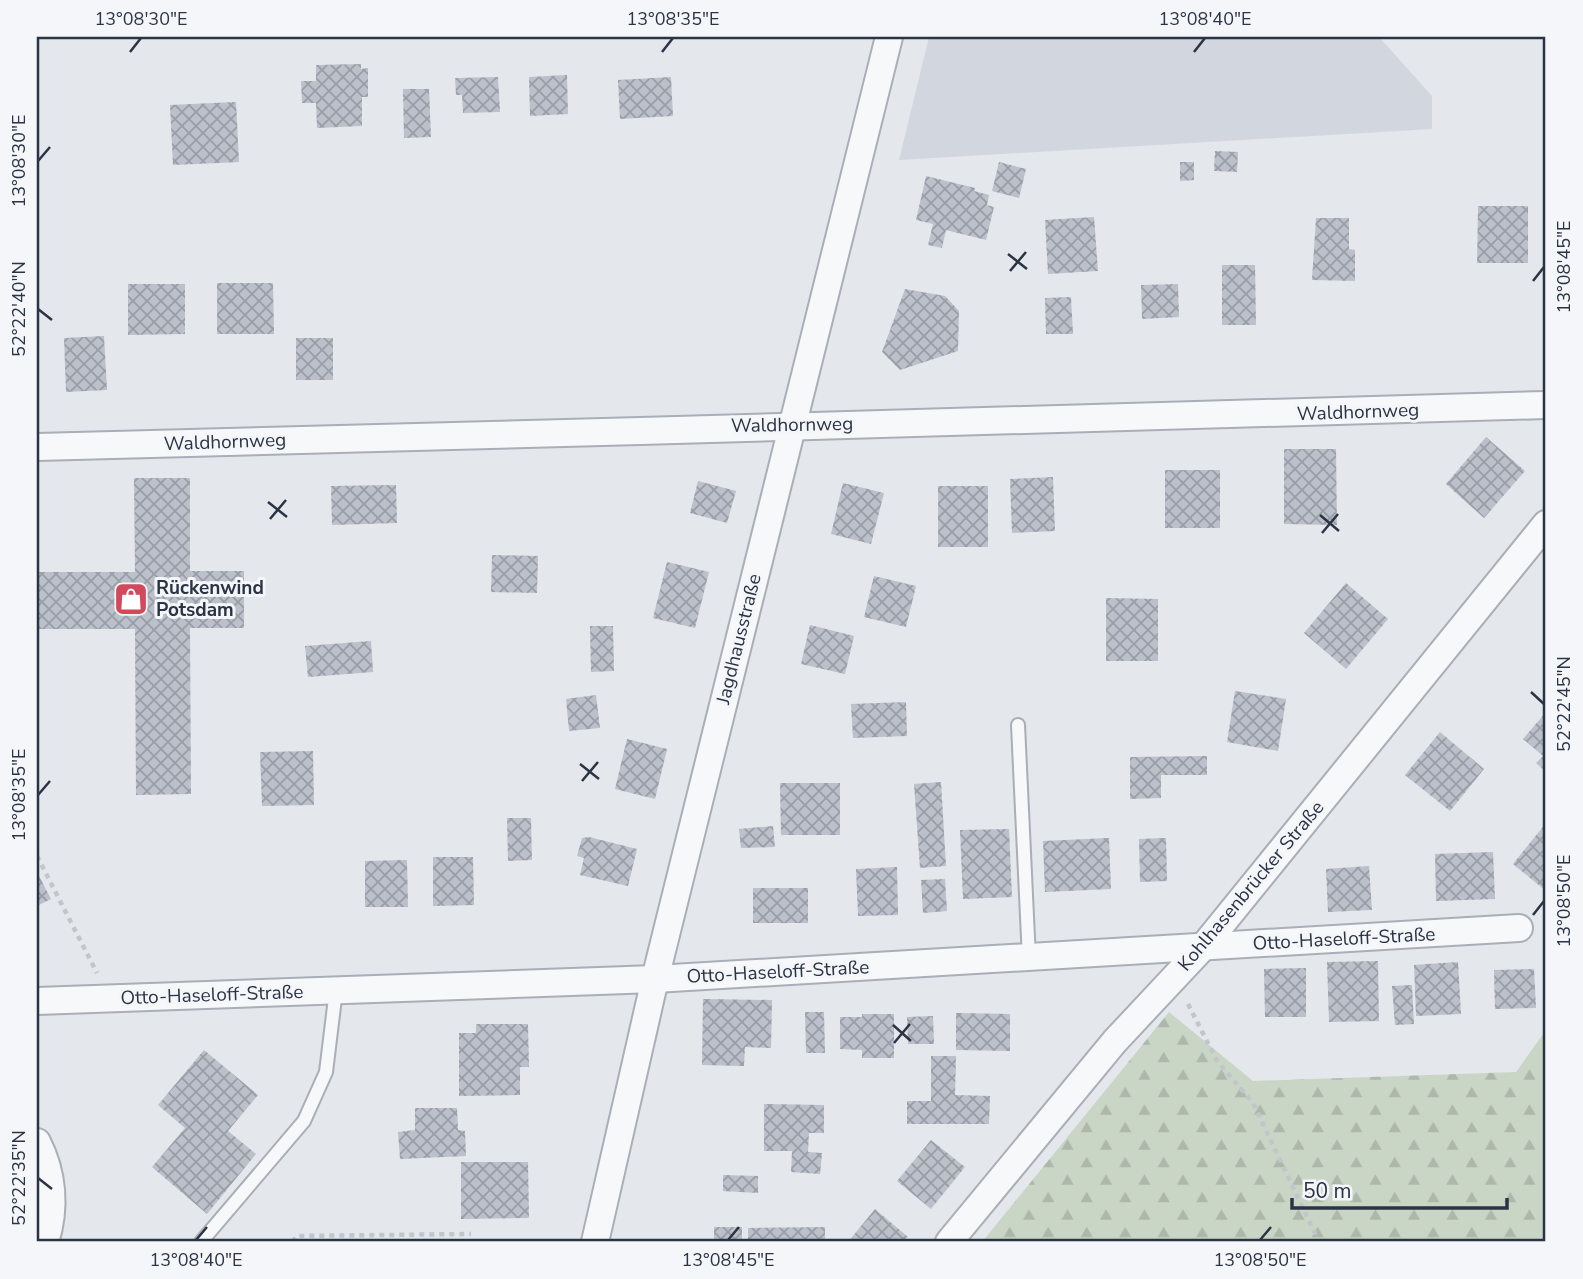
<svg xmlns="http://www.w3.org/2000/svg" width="1583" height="1279" font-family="'Nunito Sans',sans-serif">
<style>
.built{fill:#d2d6de}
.forest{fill:url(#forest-firs)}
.building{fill:url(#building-cross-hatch)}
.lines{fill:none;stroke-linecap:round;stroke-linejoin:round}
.service-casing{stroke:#a9aeb7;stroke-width:16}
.minor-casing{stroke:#a9aeb7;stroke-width:30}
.path{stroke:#c2c5cb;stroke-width:4.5;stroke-dasharray:5 5;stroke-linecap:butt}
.service{stroke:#f7f8fa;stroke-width:12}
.minor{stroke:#f7f8fa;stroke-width:26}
.ticks{fill:none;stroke:#2b3445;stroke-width:2.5}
.labels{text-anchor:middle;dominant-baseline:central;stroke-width:6;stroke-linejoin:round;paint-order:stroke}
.street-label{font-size:19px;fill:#2b3445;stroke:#f4f6f9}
.poi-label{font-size:19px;font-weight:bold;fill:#2b3445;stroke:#f4f6f9;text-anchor:start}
.neatline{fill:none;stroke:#2b3445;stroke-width:2.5}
.ticks-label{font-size:18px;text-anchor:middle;fill:#2b3445}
</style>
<defs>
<pattern id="forest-firs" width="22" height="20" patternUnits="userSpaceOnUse" patternTransform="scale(1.75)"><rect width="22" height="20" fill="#c9d6c5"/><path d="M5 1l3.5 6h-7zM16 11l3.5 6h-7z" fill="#adb8ab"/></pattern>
<pattern id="building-cross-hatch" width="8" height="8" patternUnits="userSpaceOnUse" patternTransform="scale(1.75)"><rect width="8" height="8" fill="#bbc0ca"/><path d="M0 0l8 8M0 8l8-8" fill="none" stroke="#989da6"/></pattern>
</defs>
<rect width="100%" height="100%" fill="#e4e7ec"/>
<polygon class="built" points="929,37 1379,37 1432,96 1432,129 899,160"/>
<polygon class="forest" points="1169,1012 1253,1081 1516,1072 1546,1030 1546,1242 982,1242"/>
<g class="building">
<polygon points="361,64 361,69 368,68 368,97 362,97 362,126 317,128 316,103 302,103 301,81 316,81 316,65"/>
<polygon points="567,75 568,114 530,116 529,77"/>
<polygon points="498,77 500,112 463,113 462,95 456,95 455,78"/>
<polygon points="671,77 673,116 620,119 618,80"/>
<polygon points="403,89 429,89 431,137 404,138"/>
<polygon points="236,102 239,162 173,165 170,105"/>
<polygon points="1215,151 1238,152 1237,172 1214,171"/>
<polygon points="999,162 1026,169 1019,198 992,191"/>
<polygon points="1180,162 1194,162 1194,180 1180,181"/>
<polygon points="926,176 975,188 974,191 989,195 987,205 994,207 986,240 946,230 942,248 928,245 933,224 916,220"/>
<polygon points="1478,206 1528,206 1528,263 1477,263"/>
<polygon points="1094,217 1098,271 1048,274 1045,220"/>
<polygon points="1316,218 1349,218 1349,249 1355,250 1355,281 1312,280"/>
<polygon points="1222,265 1255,265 1256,325 1222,325"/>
<polygon points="217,283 273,283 274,334 217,334"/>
<polygon points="128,284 185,284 185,334 128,335"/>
<polygon points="1178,284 1179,317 1142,319 1141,285"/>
<polygon points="905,289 945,296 959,311 958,351 900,370 882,352"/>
<polygon points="1071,297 1073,334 1046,334 1045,298"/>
<polygon points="104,336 107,390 66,392 64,338"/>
<rect x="296" y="338" width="37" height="42"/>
<polygon points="1486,437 1525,471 1484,518 1446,484"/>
<polygon points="1284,449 1336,449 1337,525 1284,524"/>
<rect x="1165" y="470" width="55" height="58"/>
<polygon points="1053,477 1055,531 1012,533 1010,479"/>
<polygon points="134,478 190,478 190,571 244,571 244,628 190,628 191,794 136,795 135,629 37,629 37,572 135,572"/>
<polygon points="698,481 736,491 727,523 690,513"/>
<polygon points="843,483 884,493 871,544 831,534"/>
<polygon points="396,485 397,523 332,525 331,486"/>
<rect x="938" y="486" width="50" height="61"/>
<polygon points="492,555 538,556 537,593 491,592"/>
<polygon points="667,562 709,572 695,628 653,618"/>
<polygon points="874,576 916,586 906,627 864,617"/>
<polygon points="1346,583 1388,619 1346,669 1304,633"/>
<polygon points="1106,598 1158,599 1158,661 1106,661"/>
<polygon points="810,625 854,636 845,674 801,664"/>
<polygon points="590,626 613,626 614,671 591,672"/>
<polygon points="371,641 373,672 308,677 305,646"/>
<polygon points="1235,691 1286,699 1278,751 1227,742"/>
<polygon points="596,695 600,728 569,731 566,699"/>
<polygon points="906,702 907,736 853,738 851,704"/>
<polygon points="1546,712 1546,772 1536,763 1543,756 1523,739"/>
<polygon points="1440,732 1484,769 1450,811 1405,775"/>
<polygon points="627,739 667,749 655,799 615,789"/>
<polygon points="313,751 314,805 262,806 260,752"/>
<polygon points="1207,756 1207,775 1161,775 1161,798 1130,799 1130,757"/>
<polygon points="941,782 946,866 920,868 914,784"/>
<polygon points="780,783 840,783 840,835 781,835"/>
<polygon points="507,818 531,818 532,860 508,861"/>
<polygon points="1546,823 1546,891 1513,864"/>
<polygon points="773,826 775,847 741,848 739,829"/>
<polygon points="1009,829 1012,897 963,899 960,830"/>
<polygon points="589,837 637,849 628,886 580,875 584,858 577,856 582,838"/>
<polygon points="1109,838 1111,889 1045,892 1043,841"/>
<polygon points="1166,838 1167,881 1140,882 1139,839"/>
<polygon points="1493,852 1495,899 1436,901 1435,854"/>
<polygon points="433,857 473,857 474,905 433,906"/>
<polygon points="407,860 408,907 365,907 365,861"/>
<polygon points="1369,866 1372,910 1328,912 1326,869"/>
<polygon points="897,867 898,915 858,916 856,869"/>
<polygon points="37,872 51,899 37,906"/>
<polygon points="945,879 947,911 923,913 921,880"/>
<rect x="753" y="888" width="55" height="35"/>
<polygon points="1378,961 1379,1021 1329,1022 1327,962"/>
<polygon points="1458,962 1461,1014 1416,1016 1414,965"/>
<polygon points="1306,968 1306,1017 1265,1017 1264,969"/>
<polygon points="1534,969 1536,1008 1495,1009 1494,970"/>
<polygon points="1412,985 1414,1024 1395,1025 1392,986"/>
<polygon points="703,999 772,1000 771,1048 745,1047 744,1066 702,1065"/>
<polygon points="805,1012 824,1012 825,1053 806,1053"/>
<polygon points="956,1013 1010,1014 1010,1051 956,1050"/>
<polygon points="862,1014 894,1014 894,1058 862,1058 862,1050 840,1049 840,1017 862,1017"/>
<polygon points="933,1016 934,1044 908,1044 907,1017"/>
<polygon points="476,1024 528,1024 529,1067 520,1067 520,1095 459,1096 459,1033 476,1033"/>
<polygon points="204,1050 258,1095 228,1131 256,1154 207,1214 152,1167 185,1128 158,1105"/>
<polygon points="931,1056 956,1056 955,1095 990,1096 989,1124 907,1124 907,1101 931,1101"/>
<polygon points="764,1104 824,1105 824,1133 809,1133 808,1152 822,1153 820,1174 791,1172 792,1151 764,1151"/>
<polygon points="415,1108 457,1108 458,1130 465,1131 466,1156 400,1159 398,1132 415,1130"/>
<polygon points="931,1140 965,1167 931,1209 897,1181"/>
<polygon points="461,1162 528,1162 529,1218 461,1219"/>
<polygon points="723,1175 758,1176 758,1193 723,1191"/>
<polygon points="875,1209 908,1237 903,1242 848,1242"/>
<rect x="714" y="1227" width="28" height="15"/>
<polygon points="825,1227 825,1242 748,1242 748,1228"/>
</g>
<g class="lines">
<g class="service-casing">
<g id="service">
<polyline points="1018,725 1029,959"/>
<polyline points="201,1242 304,1121 326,1072 336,990"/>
</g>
</g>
<g class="minor-casing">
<g id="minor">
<path d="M37,447C540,432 1043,423 1546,405"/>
<polyline points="37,1001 655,979 1519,928"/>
<path d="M37,1142C53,1173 56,1208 45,1242"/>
<polyline points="595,1242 655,979 889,37"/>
<polyline points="949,1242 1115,1041 1203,947 1546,524"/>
</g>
</g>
<g class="path">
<polyline points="37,856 97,973"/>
<polyline points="1188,1004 1217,1061 1253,1103 1319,1242"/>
<polyline points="293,1242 296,1236 471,1234"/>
</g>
<use href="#service" class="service"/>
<use href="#minor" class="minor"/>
</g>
<path class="ticks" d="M130,52L141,38M662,52L673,38M1194,52L1205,38M38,161L50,147M1008,254L1027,269M1010,271L1026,252M1533,281L1544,267M38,309L52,320M268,502L287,517M1320,515L1339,531M270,519L286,500M1322,533L1338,514M1531,692L1544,704M580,764L599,779M582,781L598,762M38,795L50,781M1533,915L1544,901M893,1025L911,1041M894,1043L910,1024M38,1178L52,1189M196,1240L207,1227M728,1240L739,1227M1260,1240L1271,1227"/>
<defs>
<g id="shop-square" transform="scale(1.75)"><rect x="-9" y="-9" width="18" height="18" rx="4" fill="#d1495b" stroke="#f4f6f9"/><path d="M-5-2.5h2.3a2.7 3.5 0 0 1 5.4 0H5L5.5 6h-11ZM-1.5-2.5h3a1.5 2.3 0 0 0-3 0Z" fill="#fff"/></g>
</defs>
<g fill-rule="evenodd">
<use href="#shop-square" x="131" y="599"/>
</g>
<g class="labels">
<g class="street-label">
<text transform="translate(1358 412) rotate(-2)">Waldhornweg</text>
<text transform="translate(792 425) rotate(-1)">Waldhornweg</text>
<text transform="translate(225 442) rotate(-2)">Waldhornweg</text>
<text transform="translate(739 639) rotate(-76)">Jagdhausstraße</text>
<text transform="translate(1251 886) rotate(-50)">Kohlhasenbrücker Straße</text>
<text transform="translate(1344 939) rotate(-3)">Otto-Haseloff-Straße</text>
<text transform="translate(778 972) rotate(-3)">Otto-Haseloff-Straße</text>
<text transform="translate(212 995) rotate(-2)">Otto-Haseloff-Straße</text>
</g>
<g class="poi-label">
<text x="156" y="588">Rückenwind<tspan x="156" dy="22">Potsdam</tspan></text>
</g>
</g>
<rect width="1583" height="1279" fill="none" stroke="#f4f6f9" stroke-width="77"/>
<path d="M1292 1198v10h215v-10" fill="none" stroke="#2b3445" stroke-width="3.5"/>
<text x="1303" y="1198" font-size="21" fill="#2b3445" stroke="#f4f6f9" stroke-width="5" paint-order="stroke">50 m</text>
<rect x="38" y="38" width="1506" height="1202" class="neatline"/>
<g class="ticks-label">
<text x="141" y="25">13°08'30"E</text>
<text x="673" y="25">13°08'35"E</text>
<text x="1205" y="25">13°08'40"E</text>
<text transform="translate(19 161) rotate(-90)" y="6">13°08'30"E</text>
<text transform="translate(1564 267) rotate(-90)" y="6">13°08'45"E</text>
<text transform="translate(19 309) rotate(-90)" y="6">52°22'40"N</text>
<text transform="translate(1564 704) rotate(-90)" y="6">52°22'45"N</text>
<text transform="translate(19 795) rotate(-90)" y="6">13°08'35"E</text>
<text transform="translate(1564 901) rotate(-90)" y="6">13°08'50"E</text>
<text transform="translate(19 1178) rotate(-90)" y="6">52°22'35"N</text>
<text x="196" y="1266">13°08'40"E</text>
<text x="728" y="1266">13°08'45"E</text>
<text x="1260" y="1266">13°08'50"E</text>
</g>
</svg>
